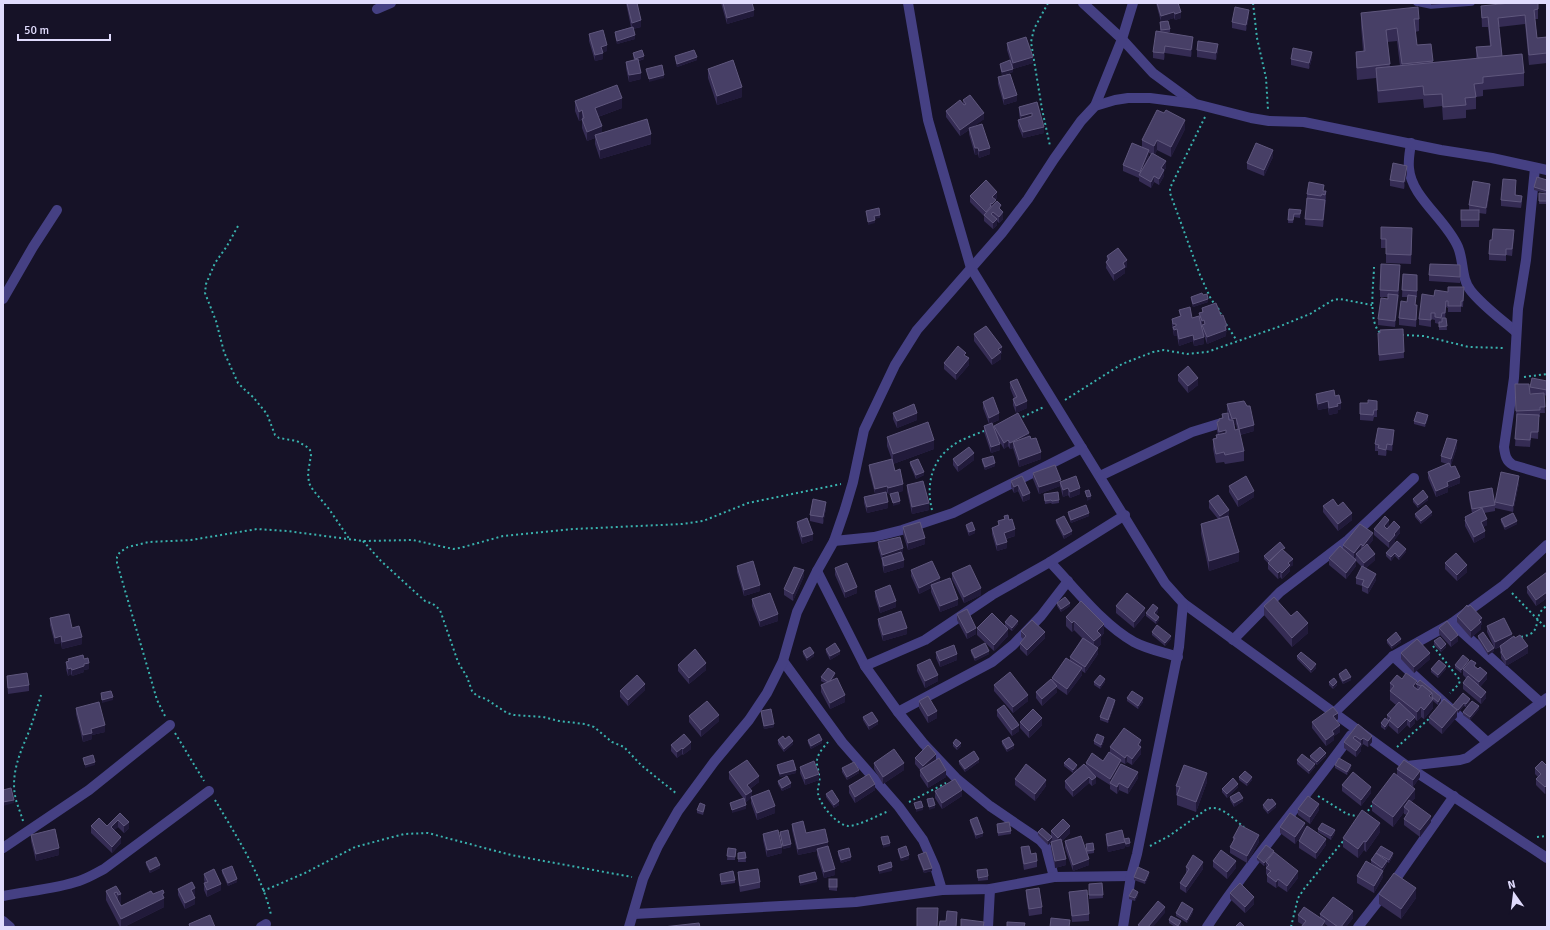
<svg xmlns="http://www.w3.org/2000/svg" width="1550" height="930" font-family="Signika,sans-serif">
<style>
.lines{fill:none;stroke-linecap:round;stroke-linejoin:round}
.path{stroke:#39b2ae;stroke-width:2;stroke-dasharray:2 3;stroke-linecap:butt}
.service{stroke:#454083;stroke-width:5.5}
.minor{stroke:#454083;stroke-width:10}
.wall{fill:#352c54;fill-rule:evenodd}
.shaded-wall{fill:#211a3a}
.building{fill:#473f66;stroke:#5f577d}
</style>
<rect width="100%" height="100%" fill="#161227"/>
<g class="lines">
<g class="path">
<polyline points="1048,3 1034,29 1031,42 1042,109 1050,146"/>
<polyline points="1253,3 1257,38 1266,78 1268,110"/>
<polyline points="1205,117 1170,188 1170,193 1200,275 1210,297 1215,305"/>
<polyline points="238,226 227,246 215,263 206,284 205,293 216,321 224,352 238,383 244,389 253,397 267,414 275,435 279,438 297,441 307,447 310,450 311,455 308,473 309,483 313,490 329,509 350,540"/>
<path d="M1374,267C1374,282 1367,326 1382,334"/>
<polyline points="1218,308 1222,317"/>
<polyline points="1226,324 1237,341"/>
<polyline points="1402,335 1424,336 1469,347 1504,348"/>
<polyline points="1524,377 1547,374"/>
<polyline points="1065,400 1122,364 1153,352 1164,350 1187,354 1207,352 1278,327 1310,314 1333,300 1340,299 1372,305"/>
<polyline points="1018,419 1044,407"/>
<path d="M932,510C926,486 931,461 952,446C961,439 975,435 986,430"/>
<polyline points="363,541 381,561 415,592 425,601 433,604 440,610 458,662 467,677 472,691 477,696 486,699 507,713 514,715 543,717 559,721 585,724 594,727 612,742 624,747 641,765 677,794"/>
<polyline points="1512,593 1547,629"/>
<path d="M1521,637C1524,636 1527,636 1530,634C1541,629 1533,614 1547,606"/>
<polyline points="1433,646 1460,680 1459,684 1450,693"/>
<polyline points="165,716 157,700 117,563 117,557 120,552 128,547 149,542 191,540 257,529 287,531 363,541 413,540 453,549 460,548 503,536 574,529 682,524 703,521 748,503 841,484"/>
<polyline points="175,733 204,781"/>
<path d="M828,742C824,747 818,753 817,760C816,765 819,770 819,775C821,781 817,787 818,793C819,804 837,825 848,826C859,826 878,815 889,811"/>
<polyline points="1397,747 1430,718"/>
<polyline points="1318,796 1347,814 1360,817"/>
<path d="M215,800C235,834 263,877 271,915"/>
<polyline points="909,802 946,783"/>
<polyline points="1365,815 1373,804"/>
<path d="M23,821C21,814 18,807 16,800C10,776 19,755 28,734C33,721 37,708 41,695"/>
<polyline points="1537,837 1547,836"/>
<path d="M1150,846L1169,836L1207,809C1221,804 1233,819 1244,827"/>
<polyline points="263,891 305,873 355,847 404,834 428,833 511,855 632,877"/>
<polyline points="1291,927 1298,898 1304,889 1344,840"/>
</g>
<polyline class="service" points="1416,3 1431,6 1472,3"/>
<g class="minor">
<polyline points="908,3 928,120 971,268 1165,583 1183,603 1407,766 1547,858"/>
<polyline points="1083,3 1122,39 1153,73 1194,103"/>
<polyline points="377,9 391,3"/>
<polyline points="1095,106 1122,39 1133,3"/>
<path d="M1411,143C1410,151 1408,160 1409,168C1411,197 1446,219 1458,247C1464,261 1461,279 1471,291C1483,306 1501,319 1516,332"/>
<path d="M1535,168L1526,260L1518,309L1514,378L1504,447C1505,455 1506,461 1513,465L1547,475"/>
<polyline points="3,299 33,247 57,210"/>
<polyline points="1100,476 1192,432 1228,421"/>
<polyline points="834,541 874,537 902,530 953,513 1082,448"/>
<path d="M1050,562C1075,588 1103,625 1134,642C1147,649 1163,652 1178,657"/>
<polyline points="817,571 865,666 898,712 923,743 956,778 990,806 1040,840 1046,847 1054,877"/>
<polyline points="1452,623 1541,703"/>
<polyline points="1233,640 1280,592 1348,540 1414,478"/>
<polyline points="1393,656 1487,742"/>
<polyline points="783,661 842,742 899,807 923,840 935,867 942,890"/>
<polyline points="865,666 925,640 992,595 1050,562 1125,515"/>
<polyline points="898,712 992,662 1013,645 1041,616 1068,581"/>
<polyline points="1335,712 1393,656 1452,623 1504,585 1547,545"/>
<polyline points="1407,766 1460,760 1467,758 1547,698"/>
<polyline points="3,848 89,790 170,725"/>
<path d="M3,896C28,891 55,889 79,881C88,878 96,873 104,869L209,791"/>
<polyline points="634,914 856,902 942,890 990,889 1054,877 1131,876"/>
<polyline points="3,921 10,927"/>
<polyline points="261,927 266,924"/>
<polyline points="629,927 643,879 658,846 678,811 714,762 749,720 767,693 783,661 797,612 817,571 834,541 845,509 853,482 864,430 895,365 917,330 1002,233 1028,199 1054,159 1081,121 1095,106 1115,100 1128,98 1150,98 1196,104 1251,118 1269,121 1304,122 1441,150 1492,158 1547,170"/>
<polyline points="988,927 990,889"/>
<polyline points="1123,927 1131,876 1137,854 1179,647 1183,603"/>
<path d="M1207,927C1251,860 1304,800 1351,735"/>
<polyline points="1358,927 1398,876 1454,796"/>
</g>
</g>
<g class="wall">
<polygon points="626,3 637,3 641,27 633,29 635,39 617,44 615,36 615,32 631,27"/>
<polygon points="721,3 752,3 754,16 727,24"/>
<polygon points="1156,3 1178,3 1181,18 1175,20 1174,18 1164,21 1170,29 1170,32 1166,33 1193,44 1191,57 1165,53 1164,60 1153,58 1153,52 1160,32 1160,22 1161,22"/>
<polygon points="1431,3 1452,3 1431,5"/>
<path d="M1481,6L1538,9V19H1535L1537,38L1547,37V63L1529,65L1525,24L1499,27L1502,56L1524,73V86L1483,90V96L1476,97V109L1466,110V118L1443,120L1442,106L1424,108L1423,99L1378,103L1376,78L1357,80L1356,64V52L1363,51L1361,26V13L1419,19V31L1415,32L1417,45L1433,61V63L1476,59V47L1490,46L1488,27H1482ZM1397,41L1400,66L1390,67L1387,42Z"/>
<polygon points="1249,16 1246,31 1232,28 1232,22"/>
<polygon points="589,34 607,51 603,52 603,59 595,61 589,41"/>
<polygon points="1007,43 1033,63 1013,69 1007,50"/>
<polygon points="1197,50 1218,50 1216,60 1197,57"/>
<polygon points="633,53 644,59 639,61 641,79 629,82 626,68 626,62 634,60 633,56"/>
<polygon points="675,56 697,60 677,67 675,59"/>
<polygon points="1312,58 1309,69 1291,65 1291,59"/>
<polygon points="1000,64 1013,72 1002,75 1000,67"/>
<polygon points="708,69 742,97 717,105 708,78"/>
<polygon points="998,77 1017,101 1004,105 998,84"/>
<polygon points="963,100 984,119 974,126 990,154 979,158 978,154 975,155 969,134 969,130 960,136 946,117 946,111 963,104"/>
<polygon points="575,101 622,108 598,117 602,133 651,144 600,159 595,144 595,138 587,141 582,128 582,120 579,121 575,111"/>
<polygon points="1037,102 1044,133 1023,138 1018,126 1018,120 1020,119 1019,113 1019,107"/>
<path d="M1185,129L1171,157L1157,150L1155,154L1166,168L1164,170V176L1159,185L1154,182L1151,188L1139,181V178L1123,171V165L1142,147V140ZM1149,153L1151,154L1147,162L1149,156Z"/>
<polygon points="1273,157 1264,176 1247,169 1247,163"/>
<polygon points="1407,172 1404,189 1390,186 1390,180"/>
<polygon points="1547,180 1547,204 1539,204 1539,193 1545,193 1534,190 1534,187"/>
<polygon points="1516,187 1516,195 1522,202 1521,208 1501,206 1501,200"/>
<polygon points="1490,190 1486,214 1479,213 1479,227 1461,227 1461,210 1469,210 1469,205"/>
<polygon points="1324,191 1326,191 1326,198 1323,227 1305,225 1307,194"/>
<polygon points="970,196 997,198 995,200 996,203 1001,210 1003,219 999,223 997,221 997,225 993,229 984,221 984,216 970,202"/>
<polygon points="1289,209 1301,210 1300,218 1294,217 1293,223 1288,223"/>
<polygon points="1381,227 1412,238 1411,264 1386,263 1386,248 1381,248"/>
<polygon points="1514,237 1512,256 1506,255 1506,261 1489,260 1489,254"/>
<polygon points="1107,256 1127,267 1125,268 1125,273 1114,281 1106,268"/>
<polygon points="1400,272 1398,302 1395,327 1378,325 1378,319 1388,297 1380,297 1380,290"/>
<polygon points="1460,272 1460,283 1429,281 1429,275"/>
<polygon points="1403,274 1417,275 1417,297 1416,297 1415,305 1417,311 1416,327 1399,325 1399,318 1407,302 1407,297 1402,297"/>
<polygon points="1464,287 1463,307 1461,307 1461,312 1448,312 1448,308 1446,307 1445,318 1446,318 1447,330 1439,330 1439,324 1435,323 1435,320 1431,319 1431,327 1419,325 1419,319 1434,296"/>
<polygon points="1203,295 1208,302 1193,307 1191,300 1191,297"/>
<polygon points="1202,308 1227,332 1226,332 1226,336 1207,344 1204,335 1204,344 1194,346 1193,341 1179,346 1177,336 1174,336 1172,325 1172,319 1180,317 1179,310 1192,318 1199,316 1199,313 1202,312"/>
<polygon points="1403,329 1404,358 1379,361 1378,339"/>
<polygon points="974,334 1002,354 1001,354 1001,359 992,365 974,341"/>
<polygon points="966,356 969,365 956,380 944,369 944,363"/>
<polygon points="1178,375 1198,385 1188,393 1178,381"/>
<polygon points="1547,381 1547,396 1544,395 1545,413 1540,413 1540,417 1539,417 1538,439 1531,438 1530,447 1515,446 1517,418 1516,418 1515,384 1530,394 1533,393 1530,393 1530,387"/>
<polygon points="1010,382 1027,408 1016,413 1013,405 1013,399 1014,398 1010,388"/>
<polygon points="1316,394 1335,396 1341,409 1338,410 1338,413 1329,415 1328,408 1318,410 1316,400"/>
<polygon points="1377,401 1377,417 1374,417 1373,421 1360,420 1360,403 1368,403"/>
<polygon points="983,402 999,420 990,424 994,428 994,426 1029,436 1031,439 1041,459 1019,467 1013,448 1010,449 1008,446 1004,449 998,439 1000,450 991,453 984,432 984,426 989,424 983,408"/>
<path d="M1227,404L1254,431L1240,435L1244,451V461L1225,464L1224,462L1216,463L1213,449V439H1216V435H1218L1217,431V422L1219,421V419L1222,418V414L1229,420H1230L1227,411ZM1236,424L1237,429L1235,430L1234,425Z"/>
<polygon points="893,413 917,420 897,428 893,419"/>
<polygon points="1428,418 1425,427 1414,424 1414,421"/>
<polygon points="887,437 934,449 893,464 895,471 903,491 888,494 887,492 886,493 888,508 867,513 864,503 864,497 875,494 869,471 869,465 892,460 887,446"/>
<polygon points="1394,437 1392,451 1387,450 1386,456 1378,455 1378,451 1375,451 1375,444"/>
<polygon points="1457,447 1451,465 1450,465 1460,483 1448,488 1448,492 1436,497 1428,478 1428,472 1447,464 1441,462 1441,456"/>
<polygon points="953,459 974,460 958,472 953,465"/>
<polygon points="982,459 995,466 985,470 982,462"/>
<polygon points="910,462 924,475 916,479 910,465"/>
<polygon points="1033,473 1061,481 1080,494 1070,498 1068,495 1063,497 1060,486 1039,494 1033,479"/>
<polygon points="1022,476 1030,499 1023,502 1018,491 1014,493 1011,487 1011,481"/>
<polygon points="1519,483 1513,512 1495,508 1495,511 1484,513 1487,525 1483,527 1485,537 1474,543 1465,526 1465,517 1472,513 1469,499 1469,492 1495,504 1495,502"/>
<polygon points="907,485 929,510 912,514 907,491"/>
<polygon points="1229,486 1254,497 1238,507 1229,492"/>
<polygon points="1044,494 1059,500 1059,503 1052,504 1051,503 1045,504"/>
<polygon points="1413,499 1428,500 1418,508 1413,502"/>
<polygon points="1209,501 1228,517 1239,561 1209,571 1201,534 1201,524 1218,519 1209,508"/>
<polygon points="1323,506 1338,506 1352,520 1338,531 1323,512"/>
<polygon points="826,508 823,524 810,521 810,515"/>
<polygon points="1068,512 1089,516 1071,523 1068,515"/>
<polygon points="1415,514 1432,515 1421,524 1415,517"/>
<polygon points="1004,516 1015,536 1006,539 1007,548 997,551 992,534 992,528 998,526 998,521 1004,519"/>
<polygon points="1501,519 1517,524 1505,530 1501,522"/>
<polygon points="1056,520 1072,534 1064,539 1056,523"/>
<polygon points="797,522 813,540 802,544 797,528"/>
<polygon points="966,525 975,533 969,536 966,528"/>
<polygon points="1389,526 1400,533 1395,539 1395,542 1389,548 1374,535 1374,529"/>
<polygon points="903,527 925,544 908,550 903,534"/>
<polygon points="1373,540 1368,546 1375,560 1366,568 1376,580 1368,594 1362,591 1362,586 1356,584 1356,578 1362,567 1356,561 1356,566 1346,579 1329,565 1329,558 1343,549 1343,545"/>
<polygon points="878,542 903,555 902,555 904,567 884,573 882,564 882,561 878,548"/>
<polygon points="1285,551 1293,565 1290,567 1290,571 1282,579 1280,577 1278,579 1268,569 1268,563 1264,559 1264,556"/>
<polygon points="1406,552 1399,560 1395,556 1391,561 1386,556 1386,553"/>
<polygon points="1445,563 1467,572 1457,581 1445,569"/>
<polygon points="737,566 760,591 744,596 737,572"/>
<polygon points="835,568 857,593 845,598 835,575"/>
<polygon points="911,570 940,582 958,605 940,612 931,592 931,588 919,594 911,576"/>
<polygon points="1547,572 1547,598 1536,606 1527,593 1527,587"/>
<polygon points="952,573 981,595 964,603 952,579"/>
<polygon points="804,576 793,601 784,595 784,589"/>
<polygon points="875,591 896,607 880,613 875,597"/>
<polygon points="752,599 778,621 760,627 752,606"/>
<polygon points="1057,603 1070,606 1061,612 1057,606"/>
<polygon points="1116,606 1145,615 1134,628 1116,613"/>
<polygon points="1264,606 1291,616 1308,633 1292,647 1264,615"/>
<polygon points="1468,607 1482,625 1481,625 1481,629 1471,638 1457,622 1457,616"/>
<polygon points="1158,612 1156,614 1159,620 1156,624 1146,616 1146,613"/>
<polygon points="957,614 976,634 967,639 957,620"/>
<polygon points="1066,617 1104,633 1101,637 1101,644 1098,647 1098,654 1085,673 1082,671 1082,675 1067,695 1057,688 1057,692 1042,706 1036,698 1036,692 1052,679 1052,678 1070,660 1070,657 1082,638 1074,630 1072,632 1066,626"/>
<polygon points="50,618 72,628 82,644 62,649 61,643 55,644 50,625"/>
<polygon points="878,619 907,634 883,641 878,625"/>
<polygon points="1005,622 1018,624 1012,631 1005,626"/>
<polygon points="1487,626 1512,637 1515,638 1528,653 1506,666 1501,658 1501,655 1500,652 1500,647 1495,649 1487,632"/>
<polygon points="977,628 1008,636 994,651 977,635"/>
<polygon points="1439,628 1458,641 1451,647 1439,634"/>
<polygon points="1021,631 1045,638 1027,656 1020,649 1020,643 1023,639 1021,637"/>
<polygon points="1152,632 1171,639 1165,646 1152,635"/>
<polygon points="1478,636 1494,651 1488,655 1478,639"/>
<polygon points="1387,640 1401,642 1392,649 1387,643"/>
<polygon points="1434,641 1446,647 1441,652 1434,645"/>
<polygon points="826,649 840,654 830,660 826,652"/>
<polygon points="971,650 989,654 975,661 971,653"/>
<polygon points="803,651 814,656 807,661 803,654"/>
<polygon points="936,652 957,660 940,667 936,658"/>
<polygon points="1401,653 1430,659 1414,673 1401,659"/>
<polygon points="1297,656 1316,668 1311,673 1297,659"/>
<polygon points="68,659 84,659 89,669 84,670 84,672 72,676 71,674 68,676 66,669 66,662 68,661"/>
<polygon points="1469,662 1476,667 1487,679 1480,687 1486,698 1481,704 1463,689 1463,683 1466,678 1463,675 1463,670 1461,673 1455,668 1455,665"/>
<polygon points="678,665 706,670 689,684 678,671"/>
<polygon points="917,665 938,681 925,688 917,671"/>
<polygon points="1431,669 1446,669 1438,678 1431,672"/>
<polygon points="1339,674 1351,680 1343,684 1339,677"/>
<polygon points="7,676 29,685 29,691 8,694 7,683"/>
<polygon points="835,676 833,679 845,702 830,709 821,692 821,685 825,683 821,681 821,677"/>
<polygon points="1402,679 1417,683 1441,701 1438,705 1433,701 1433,708 1424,719 1421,717 1417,721 1415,719 1415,723 1410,728 1407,725 1398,734 1389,726 1389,725 1385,730 1381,727 1381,723 1387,720 1387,715 1396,705 1390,700 1390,683"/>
<polygon points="1094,682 1105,682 1100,689 1094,685"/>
<polygon points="1329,682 1337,685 1333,689 1329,685"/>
<polygon points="994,685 1028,701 1013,713 994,691"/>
<polygon points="645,690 628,706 620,697 620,691"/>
<polygon points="1463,693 1470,703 1466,707 1464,706 1458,713 1457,712 1457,717 1442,734 1429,723 1429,717 1452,707 1452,706"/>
<polygon points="1127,698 1143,702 1138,709 1127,701"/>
<polygon points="919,701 937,718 928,723 919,708"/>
<polygon points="1115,703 1108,723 1100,720 1100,717"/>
<polygon points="76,708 105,732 92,735 92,739 83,742 76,714"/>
<polygon points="1479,709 1470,720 1463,715 1463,712"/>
<polygon points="997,710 1019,731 1012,736 997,716"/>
<polygon points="761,711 774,727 764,729 761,715"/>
<polygon points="689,716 719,721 701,737 689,722"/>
<polygon points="863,717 878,724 869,730 863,720"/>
<polygon points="1338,719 1336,720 1340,732 1334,736 1334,740 1326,746 1312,728 1312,722"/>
<polygon points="1020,722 1042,725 1029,738 1020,728"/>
<polygon points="1358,724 1372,742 1368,747 1363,744 1361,747 1361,751 1356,757 1344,748 1344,742"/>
<polygon points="785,739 793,744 784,752 778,744 778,740"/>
<polygon points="808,740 822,743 811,749 808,743"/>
<polygon points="1002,741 1014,748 1007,752 1002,744"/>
<polygon points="1094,741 1104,741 1101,748 1094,744"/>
<polygon points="953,743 961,746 957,750 953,746"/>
<polygon points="671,745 691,749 683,755 682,754 677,758 671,751"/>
<polygon points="1141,746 1141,754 1132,765 1127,762 1125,764 1121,762 1121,764 1138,778 1128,794 1119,790 1117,794 1110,789 1110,785 1094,775 1096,783 1092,786 1089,783 1073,797 1065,788 1065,781 1086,766 1086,763 1103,761 1110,753 1110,747"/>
<polygon points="1310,756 1326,756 1317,765 1310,759"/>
<polygon points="915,758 936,760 946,777 928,788 920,776 920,770 915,764"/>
<polygon points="1297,760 1315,767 1309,774 1297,764"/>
<polygon points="959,761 979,762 965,772 959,764"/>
<polygon points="874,763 904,770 883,784 874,769"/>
<polygon points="1064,763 1077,769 1073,773 1064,766"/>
<polygon points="777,765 796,773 780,777 777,768"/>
<polygon points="1335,765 1351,768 1347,775 1335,768"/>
<polygon points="1547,766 1547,791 1545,794 1536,785 1536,779 1538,777 1535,774 1535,768"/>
<polygon points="800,767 819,780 805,785 800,773"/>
<polygon points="842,768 859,773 847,780 842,772"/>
<polygon points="1397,769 1420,777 1413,787 1402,779 1415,798 1411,802 1431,822 1420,837 1404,825 1404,819 1407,815 1404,814 1404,812 1393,827 1372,811 1372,802 1397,776"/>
<polygon points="729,772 759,782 750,789 752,796 775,813 757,820 751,803 751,798 746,802 729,779"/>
<polygon points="1239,777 1252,780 1247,786 1239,780"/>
<polygon points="1015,779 1046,786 1035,801 1015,785"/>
<polygon points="778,781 791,787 782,791 778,784"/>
<polygon points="1207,782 1196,812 1177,805 1177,796 1176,795 1176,786"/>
<polygon points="1342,785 1371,793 1361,806 1342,791"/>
<polygon points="849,786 875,790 855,803 849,793"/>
<polygon points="1238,787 1227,798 1222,792 1222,789"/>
<polygon points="935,791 962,796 942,809 935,798"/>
<polygon points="826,794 839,805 834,808 826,797"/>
<polygon points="1230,797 1243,801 1234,807 1230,800"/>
<polygon points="1270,800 1276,807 1268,814 1263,808 1263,805"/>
<polygon points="705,808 703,815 697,813 697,810"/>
<polygon points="1298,809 1319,810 1310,824 1298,815"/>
<polygon points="120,813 129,828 124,833 118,827 114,830 121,843 112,853 91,833 91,826 107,826"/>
<polygon points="970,820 983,836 976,839 970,823"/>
<polygon points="792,824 806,833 828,846 835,875 824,878 817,855 817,851 798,855 792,830"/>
<polygon points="997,824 1011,831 1011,834 998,836"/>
<polygon points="1280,827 1305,830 1295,844 1280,833"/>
<polygon points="1318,829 1335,833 1331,840 1318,832"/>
<polygon points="1051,831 1070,833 1062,841 1066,865 1055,868 1051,848 1051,842 1048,845 1038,835 1038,832 1051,836"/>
<polygon points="780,832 791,847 783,849 780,835"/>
<polygon points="1380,832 1366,852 1364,850 1358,858 1343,847 1343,838"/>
<polygon points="763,834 782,853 767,857 763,840"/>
<polygon points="1106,834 1124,839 1130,846 1126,847 1125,844 1125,848 1108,852 1106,840"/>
<polygon points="31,835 59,855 36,861 31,841"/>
<polygon points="1233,838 1259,842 1247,863 1230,853 1230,847 1233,841"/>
<polygon points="1065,841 1086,851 1086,844 1094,850 1094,853 1087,854 1089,865 1073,871 1065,848"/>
<polygon points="1299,841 1326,845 1316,859 1299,848"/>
<polygon points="1021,847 1031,854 1037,861 1037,867 1024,870 1021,853"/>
<polygon points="728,848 736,849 735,860 727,860"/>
<polygon points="898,849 909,859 901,861 898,852"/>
<polygon points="838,851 851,860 841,863 838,855"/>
<polygon points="745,852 746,862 738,862 738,853"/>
<polygon points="1274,853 1298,878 1287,892 1278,886 1276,888 1267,882 1267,875 1266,874 1266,864 1264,866 1257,860 1257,857"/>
<polygon points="1376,853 1393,856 1389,863 1387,862 1387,864 1383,871 1383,877 1374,893 1357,883 1357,876 1376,867 1371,863 1371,860"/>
<polygon points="918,855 932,871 924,873 918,858"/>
<polygon points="1213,861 1236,868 1227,879 1213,867"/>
<polygon points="146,862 160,868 150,873 146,865"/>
<polygon points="1186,867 1203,869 1186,893 1180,889 1180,883 1186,874"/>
<polygon points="222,870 237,882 228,886 222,873"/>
<polygon points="977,870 988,876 988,880 978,881"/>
<polygon points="738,872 760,882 760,888 740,892 738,879"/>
<polygon points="204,874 221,890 207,897 204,890 204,883 205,883 204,880"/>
<polygon points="720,874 735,880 735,883 721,885"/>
<polygon points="1149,875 1145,884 1134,880 1134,877"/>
<polygon points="829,879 837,879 837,891 829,890"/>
<polygon points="1102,883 1103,898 1089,899 1089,884"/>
<polygon points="116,886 121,906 153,894 164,902 164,907 124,927 120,927 106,900 106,891"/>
<polygon points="178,889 195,895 194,895 195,904 185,909 178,895"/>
<polygon points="1026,890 1042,907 1042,914 1029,916 1026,897"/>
<polygon points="1069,892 1089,914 1089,921 1072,922"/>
<polygon points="1230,893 1254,904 1245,913 1230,899"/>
<polygon points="1379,894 1416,898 1401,919 1379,904"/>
<polygon points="1138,895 1135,901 1129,899 1129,896"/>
<polygon points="1193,912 1187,923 1176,916 1176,913"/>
<polygon points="1320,914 1353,918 1346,927 1329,927 1325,924 1325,927 1303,925 1298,922 1298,915 1320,918"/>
<polygon points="1169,920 1181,925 1179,927 1175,927 1169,923"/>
</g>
<g class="shaded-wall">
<polygon points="754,10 754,16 727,24 727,18"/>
<polygon points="1249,10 1249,16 1246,31 1246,25"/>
<polygon points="1174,12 1174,18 1161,22 1161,16"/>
<polygon points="1181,12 1181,18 1175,20 1175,14"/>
<polygon points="641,20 641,27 632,29 632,23"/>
<polygon points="635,35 635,39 617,44 617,41"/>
<polygon points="1193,37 1193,44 1191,57 1191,50"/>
<polygon points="1218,44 1218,50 1216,60 1216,53"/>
<polygon points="607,45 607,51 601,53 601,47"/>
<polygon points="1165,46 1165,53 1164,60 1164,53"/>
<polygon points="1312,52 1312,58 1309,69 1309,63"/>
<polygon points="603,53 603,59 595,61 595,55"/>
<polygon points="644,56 644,59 635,62 635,59"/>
<polygon points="697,57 697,60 677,67 677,64"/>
<polygon points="1033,57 1033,63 1013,69 1013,63"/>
<polygon points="1013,69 1013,72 1002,75 1002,72"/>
<polygon points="641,73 641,79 629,82 629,75"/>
<polygon points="664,75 664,78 649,82 649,79"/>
<polygon points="742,87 742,97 717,105 717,96"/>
<polygon points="1017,95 1017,101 1004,105 1004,99"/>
<polygon points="622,98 622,108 595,118 595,108"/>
<polygon points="582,110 582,120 579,121 579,112"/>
<polygon points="984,113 984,119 969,130 969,128 969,130 960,136 960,130"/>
<polygon points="1032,113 1032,120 1021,123 1021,116"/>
<polygon points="1185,120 1185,129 1171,157 1171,147"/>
<polygon points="602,126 602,136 595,135 595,138 587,141 587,132"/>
<polygon points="1044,127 1044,133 1023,138 1023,132"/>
<polygon points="651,134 651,144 600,159 600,150"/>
<polygon points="1157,140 1157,150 1154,156 1154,146"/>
<polygon points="975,148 978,148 978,154 975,155"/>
<polygon points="990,148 990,154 979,158 979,151"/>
<polygon points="1149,150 1149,156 1141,176 1140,175 1140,172"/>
<polygon points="1273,150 1273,157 1264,176 1264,170"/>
<polygon points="1166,161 1166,168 1164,170 1164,176 1159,185 1159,179 1161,168"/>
<polygon points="1407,166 1407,172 1404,189 1404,182"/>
<polygon points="1154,176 1154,182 1151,188 1151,182"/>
<polygon points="1490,184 1490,190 1486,214 1486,208"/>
<polygon points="1326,191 1325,206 1323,227 1323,220"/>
<polygon points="997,192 997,198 992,203 992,197"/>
<polygon points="996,200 996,207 992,210 992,204"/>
<polygon points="1003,212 1003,219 999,223 999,217"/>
<polygon points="880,215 880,218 874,219 874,216"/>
<polygon points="997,219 997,225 993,229 993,223"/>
<polygon points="875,220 875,223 868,225 868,222"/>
<polygon points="1127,260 1127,267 1125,268 1125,273 1114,281 1114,274 1123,263"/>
<polygon points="1398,295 1398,302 1395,327 1395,321"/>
<polygon points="1208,299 1208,302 1193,307 1193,304"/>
<polygon points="1446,301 1446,307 1445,320 1445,313"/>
<polygon points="1417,305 1417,311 1416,327 1416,320"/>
<polygon points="1204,320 1204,327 1202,325 1202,327 1202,321"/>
<polygon points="1173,324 1176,324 1176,329 1177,329 1177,336 1174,336"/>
<polygon points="1225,326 1227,326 1226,336 1207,344 1207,337"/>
<polygon points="1193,335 1193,341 1179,346 1179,339"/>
<polygon points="1204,337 1204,344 1194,346 1194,340"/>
<polygon points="1002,347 1002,354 1001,354 1001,359 992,365 992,359 998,349"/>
<polygon points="969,358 969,365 956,380 956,374"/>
<polygon points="1198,378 1198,385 1188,393 1188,386"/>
<polygon points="1027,401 1027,408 1016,413 1016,406"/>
<polygon points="1328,401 1328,408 1318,410 1318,404"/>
<polygon points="1341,403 1341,409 1338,410 1338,413 1329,415 1329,408 1337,404"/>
<polygon points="917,413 917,420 897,428 897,421"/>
<polygon points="999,413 999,420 989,424 989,418"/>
<polygon points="1428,415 1428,418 1425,427 1425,424"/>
<polygon points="1236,418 1236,424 1232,425 1232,419"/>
<polygon points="1254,425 1254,431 1239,435 1239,429"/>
<polygon points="1226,430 1226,440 1219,441 1219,432"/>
<polygon points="1394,430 1394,437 1392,451 1392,445"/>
<polygon points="1029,433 1029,440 1013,442 1013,448 1010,449 1010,443"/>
<polygon points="934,440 934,449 893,464 893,454"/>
<polygon points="1008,440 1008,446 1004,449 1004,443"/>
<polygon points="1457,440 1457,447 1451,465 1451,459"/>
<polygon points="1000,444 1000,450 991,453 991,447"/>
<polygon points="1387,444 1387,450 1386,456 1386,450"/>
<polygon points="1041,452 1041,459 1019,467 1019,460"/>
<polygon points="974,453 974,460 958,472 958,466"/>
<polygon points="995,463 995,466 985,470 985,467"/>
<polygon points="924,472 924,475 916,479 916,475"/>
<polygon points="1519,476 1519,483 1513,512 1513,506"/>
<polygon points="1460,477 1460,483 1448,488 1448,492 1436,497 1436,491 1447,482"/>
<polygon points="1061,480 1061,484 1060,482 1060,486 1039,494 1039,487"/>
<polygon points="903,484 903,491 888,494 888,488"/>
<polygon points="1018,485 1018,491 1014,493 1014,487"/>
<polygon points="887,486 887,492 875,495 875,489"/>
<polygon points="1068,488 1068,495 1063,497 1063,490"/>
<polygon points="1080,488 1080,494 1070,498 1070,492"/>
<polygon points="1254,491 1254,497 1238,507 1238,500"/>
<polygon points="1030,493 1030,499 1023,502 1023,496"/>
<polygon points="1091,496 1091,499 1087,501 1087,497"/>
<polygon points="1428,497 1428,500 1418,508 1418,505"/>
<polygon points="900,501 900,504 893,506 893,503"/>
<polygon points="826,502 826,508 823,524 823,517"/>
<polygon points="888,502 888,508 867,513 867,507"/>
<polygon points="929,503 929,510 912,514 912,507"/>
<polygon points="1229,510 1229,517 1220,523 1220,516"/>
<polygon points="1432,512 1432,515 1421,524 1421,521"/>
<polygon points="1089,513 1089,516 1071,523 1071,520"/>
<polygon points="1352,513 1352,520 1338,531 1338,524"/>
<polygon points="1487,519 1487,525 1481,529 1481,522"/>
<polygon points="1389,520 1389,526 1384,532 1384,526"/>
<polygon points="1517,521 1517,524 1505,530 1505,527"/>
<polygon points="1400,527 1400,533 1395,539 1395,542 1389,548 1389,542 1394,534"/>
<polygon points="1015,529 1015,536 1004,539 1004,533"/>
<polygon points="975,530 975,533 969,536 969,532"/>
<polygon points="1072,531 1072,534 1064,539 1064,535"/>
<polygon points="1485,531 1485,537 1474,543 1474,537"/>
<polygon points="1373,533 1373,540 1363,553 1363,546"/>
<polygon points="813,534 813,540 802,544 802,537"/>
<polygon points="925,538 925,544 908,550 908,543"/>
<polygon points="1007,542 1007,548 997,551 997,545"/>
<polygon points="1361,544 1361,551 1356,554 1356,557 1354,559 1354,553"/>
<polygon points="903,548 903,555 883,561 882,555"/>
<polygon points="1406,549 1406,552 1399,560 1399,557"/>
<polygon points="1239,552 1239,561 1209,571 1209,561"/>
<polygon points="1395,553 1395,556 1391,561 1391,557"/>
<polygon points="1375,554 1375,560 1364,570 1364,563"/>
<polygon points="1293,559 1293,565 1290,567 1290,571 1282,579 1282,573 1288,563"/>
<polygon points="904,560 904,567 884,573 884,566"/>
<polygon points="1356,560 1356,566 1346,579 1346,573"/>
<polygon points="1467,565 1467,572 1457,581 1457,575"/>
<polygon points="804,570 804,576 793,601 793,594"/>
<polygon points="1280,571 1280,577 1278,579 1278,573"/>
<polygon points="1376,574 1376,580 1368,594 1368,588"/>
<polygon points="940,578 940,585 931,585 931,588 919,594 919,588"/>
<polygon points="760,585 760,591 744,596 744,590"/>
<polygon points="857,587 857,593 845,598 845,592"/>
<polygon points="981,588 981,595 964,603 964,597"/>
<polygon points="1547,592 1547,598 1536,606 1536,600"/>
<polygon points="958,599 958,605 940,612 940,606"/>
<polygon points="896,601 896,607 880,613 880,607"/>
<polygon points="1070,603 1070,606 1061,612 1061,609"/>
<polygon points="1145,608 1145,615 1134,628 1134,622"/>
<polygon points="1158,608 1158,612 1154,616 1154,613"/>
<polygon points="778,614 778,621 760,627 760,621"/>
<polygon points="1159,617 1159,620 1156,624 1156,621"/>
<polygon points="1482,618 1482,625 1481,625 1481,629 1471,638 1471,631 1479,620"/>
<polygon points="1018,621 1018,624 1012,631 1012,628"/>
<polygon points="1074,621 1074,630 1072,632 1072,623"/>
<polygon points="1308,623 1308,633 1292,647 1292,638"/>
<polygon points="1104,624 1104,633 1101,637 1101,644 1094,650 1094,641 1097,631"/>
<polygon points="907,628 907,634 883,641 883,635"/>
<polygon points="976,628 976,634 967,639 967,633"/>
<polygon points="1008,629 1008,636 994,651 994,645"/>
<polygon points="1045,632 1045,638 1027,656 1027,650"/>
<polygon points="1512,634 1512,640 1495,649 1495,642"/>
<polygon points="1458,635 1458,641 1451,647 1451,641"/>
<polygon points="61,636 61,643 55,644 55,638"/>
<polygon points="1171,636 1171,639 1165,646 1165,643"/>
<polygon points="82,637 82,644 62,649 62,642"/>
<polygon points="1401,639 1401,642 1392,649 1392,646"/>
<polygon points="1446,644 1446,647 1441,652 1441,649"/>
<polygon points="1528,646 1528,653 1506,666 1506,660"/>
<polygon points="1098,648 1098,654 1085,673 1085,667"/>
<polygon points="1494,648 1494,651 1488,655 1488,652"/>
<polygon points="840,651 840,654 830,660 830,656"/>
<polygon points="989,651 989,654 975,661 975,658"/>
<polygon points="814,653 814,656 807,661 807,658"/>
<polygon points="1430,653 1430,659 1414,673 1414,667"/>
<polygon points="957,654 957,660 940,667 940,661"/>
<polygon points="1469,660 1469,663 1463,669 1463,670 1461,673 1461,670"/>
<polygon points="89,663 89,669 84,670 84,672 72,676 72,670 84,664"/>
<polygon points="706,663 706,670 689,684 689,678"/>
<polygon points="1316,664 1316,668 1311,673 1311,670"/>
<polygon points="1446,666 1446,669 1438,678 1438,675"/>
<polygon points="71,668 71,674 68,676 68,669"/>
<polygon points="1082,668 1082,675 1067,695 1067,689"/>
<polygon points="835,673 835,676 829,686 829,682"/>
<polygon points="1487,673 1487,679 1479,688 1479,682"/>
<polygon points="938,675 938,681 925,688 925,681"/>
<polygon points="1351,677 1351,680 1343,684 1343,681"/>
<polygon points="1105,679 1105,682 1100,689 1100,686"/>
<polygon points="1417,681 1417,691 1413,686"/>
<polygon points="1337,682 1337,685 1333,689 1333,686"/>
<polygon points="645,684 645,690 628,706 628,700"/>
<polygon points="1057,686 1057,692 1042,706 1042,699"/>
<polygon points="1486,692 1486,698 1481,704 1481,698"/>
<polygon points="1432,693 1433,699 1433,708 1424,719 1424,710 1429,696"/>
<polygon points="845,695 845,702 830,709 830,703"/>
<polygon points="1028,695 1028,701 1013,713 1013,707"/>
<polygon points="113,697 113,700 102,703 102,700"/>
<polygon points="1441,697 1441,701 1438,705 1438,702"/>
<polygon points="1143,698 1143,702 1138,709 1138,706"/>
<polygon points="1470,699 1470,703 1466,707 1466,704"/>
<polygon points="1115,700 1115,703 1108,723 1108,720"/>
<polygon points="1464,703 1464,706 1458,713 1458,710"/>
<polygon points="1479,706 1479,709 1470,720 1470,717"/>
<polygon points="1421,707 1421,717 1417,721 1417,712"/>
<polygon points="1457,710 1457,717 1442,734 1442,728"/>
<polygon points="937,711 937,718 928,723 928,716"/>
<polygon points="1338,713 1338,719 1333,723 1333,716"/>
<polygon points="719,715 719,721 701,737 701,730"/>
<polygon points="1415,717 1415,723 1410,728 1410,722"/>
<polygon points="1042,718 1042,725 1029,738 1029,731"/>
<polygon points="1407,719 1407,725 1398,734 1398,728"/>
<polygon points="878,721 878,724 869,730 869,726"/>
<polygon points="1389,722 1389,725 1385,730 1385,727"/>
<polygon points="774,724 774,727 764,729 764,726"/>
<polygon points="105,725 105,732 92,735 92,739 83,742 83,735 91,729"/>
<polygon points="1019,725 1019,731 1012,736 1012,730"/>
<polygon points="1340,725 1340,732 1334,736 1334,740 1326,746 1326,740 1332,731"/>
<polygon points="1372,736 1372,742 1368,747 1368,741"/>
<polygon points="1104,737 1104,741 1101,748 1101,745"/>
<polygon points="1363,738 1363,744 1361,747 1361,740"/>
<polygon points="822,740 822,743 811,749 811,746"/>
<polygon points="1141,740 1141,746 1138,751 1138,745"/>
<polygon points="793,741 793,744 784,752 784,749"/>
<polygon points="691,742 691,749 683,755 683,749"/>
<polygon points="961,743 961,746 957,750 957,747"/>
<polygon points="1361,744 1361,751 1356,757 1356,751"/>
<polygon points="1014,745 1014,748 1007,752 1007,749"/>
<polygon points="1141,747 1141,754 1132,765 1132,759"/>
<polygon points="682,748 682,754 677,758 677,752"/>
<polygon points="1326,753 1326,756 1317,765 1317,762"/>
<polygon points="936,754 936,760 923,773 923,766"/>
<polygon points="1127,755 1127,762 1125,764 1125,758"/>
<polygon points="979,759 979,762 965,772 965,769"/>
<polygon points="1121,760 1121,767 1110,783 1110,785 1110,779"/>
<polygon points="95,762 95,765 85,768 85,765"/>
<polygon points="904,763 904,770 883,784 883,777"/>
<polygon points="1315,764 1315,767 1309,774 1309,771"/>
<polygon points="1077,765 1077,769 1073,773 1073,770"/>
<polygon points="1351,765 1351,768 1347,775 1347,772"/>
<polygon points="796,770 796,773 780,777 780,774"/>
<polygon points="859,770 859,773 847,780 847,777"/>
<polygon points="946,770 946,777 928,788 928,782"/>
<polygon points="1420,771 1420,777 1413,787 1413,780"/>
<polygon points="1138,772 1138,778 1128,794 1128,788"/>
<polygon points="1207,773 1207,782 1196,812 1196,802"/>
<polygon points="819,774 819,780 805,785 805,779"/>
<polygon points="759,776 759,782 747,791 747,785"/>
<polygon points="1089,777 1089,783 1073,797 1073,791"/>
<polygon points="1096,777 1096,783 1092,786 1092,780"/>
<polygon points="1252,777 1252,780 1247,786 1247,783"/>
<polygon points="1046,780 1046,786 1035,801 1035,794"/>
<polygon points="791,783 791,787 782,791 782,788"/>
<polygon points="1119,783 1119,790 1117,794 1117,787"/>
<polygon points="875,784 875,790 855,803 855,797"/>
<polygon points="1238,784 1238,787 1227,798 1227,794"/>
<polygon points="1547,785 1547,791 1545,794 1545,787"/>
<polygon points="1371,787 1371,793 1361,806 1361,800"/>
<polygon points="1415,789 1415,798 1406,809 1404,807 1404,812 1393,827 1393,817"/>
<polygon points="962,790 962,796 942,809 942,803"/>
<polygon points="752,791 752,797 751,797 751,798 746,802 746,795"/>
<polygon points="1243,798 1243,801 1234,807 1234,803"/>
<polygon points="14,800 14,803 3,806 3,802"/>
<polygon points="839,801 839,805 834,808 834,805"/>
<polygon points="1276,804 1276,807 1268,814 1268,811"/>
<polygon points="1319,804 1319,810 1310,824 1310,817"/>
<polygon points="746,805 746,809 732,813 732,810"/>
<polygon points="935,805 935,808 929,810 929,807"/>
<polygon points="775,806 775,813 757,820 757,813"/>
<polygon points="923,807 923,810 916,812 916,809"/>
<polygon points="1431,816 1431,822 1420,837 1420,830"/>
<polygon points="118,820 118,827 111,833 111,827"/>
<polygon points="129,822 129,828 124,833 124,826"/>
<polygon points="1305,823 1305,830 1295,844 1295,837"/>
<polygon points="1380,823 1380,832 1366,852 1366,842"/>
<polygon points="1070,826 1070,833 1058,845 1058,838"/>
<polygon points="1335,830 1335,833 1331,840 1331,836"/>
<polygon points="983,833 983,836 976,839 976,835"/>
<polygon points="1259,835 1259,842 1247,863 1247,856"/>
<polygon points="121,837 121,843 112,853 112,847"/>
<polygon points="1052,837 1052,840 1048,845 1048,841"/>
<polygon points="1326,839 1326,845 1316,859 1316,853"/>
<polygon points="1364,841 1364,850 1358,858 1358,849"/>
<polygon points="828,842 828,848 817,849 817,851 798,855 798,849"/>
<polygon points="1125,842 1125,848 1108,852 1108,846"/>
<polygon points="890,843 890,846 883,848 883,845"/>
<polygon points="1130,843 1130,846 1126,847 1126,844"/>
<polygon points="791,844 791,847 783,849 783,846"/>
<polygon points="782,847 782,853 767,857 767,850"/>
<polygon points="59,848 59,855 36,861 36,854"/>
<polygon points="1274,851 1274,854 1266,862 1266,864 1264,866 1264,863"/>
<polygon points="1393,853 1393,856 1389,863 1389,860"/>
<polygon points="909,855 909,859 901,861 901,858"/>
<polygon points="851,857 851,860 841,863 841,860"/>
<polygon points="1066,859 1066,865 1055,868 1055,861"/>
<polygon points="1089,859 1089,865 1073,871 1073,865"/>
<polygon points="1236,861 1236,868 1227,879 1227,872"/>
<polygon points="1387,861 1387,864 1382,871 1382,868"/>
<polygon points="1203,862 1203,869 1186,893 1186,887"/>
<polygon points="160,865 160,868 150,873 150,870"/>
<polygon points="892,867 892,871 879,874 879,871"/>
<polygon points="932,868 932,871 924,873 924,870"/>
<polygon points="835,869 835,875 824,878 824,872"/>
<polygon points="1298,871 1298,878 1287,892 1287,886"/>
<polygon points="1383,871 1383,877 1374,893 1374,886"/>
<polygon points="1149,872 1149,875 1145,884 1145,881"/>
<polygon points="237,879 237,882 228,886 228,883"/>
<polygon points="817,879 817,882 800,886 800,883"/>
<polygon points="1278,879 1278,886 1276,888 1276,882"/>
<polygon points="221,884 221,890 207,897 207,890"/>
<polygon points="195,888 195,895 191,897 191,890"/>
<polygon points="1416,888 1416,898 1401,919 1401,909"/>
<polygon points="1138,892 1138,895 1135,901 1135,898"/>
<polygon points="164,893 164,907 124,927 121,927 121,919"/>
<polygon points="121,894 121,904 118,905 118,895"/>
<polygon points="1254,897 1254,904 1245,913 1245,907"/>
<polygon points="195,898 195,904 185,909 185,903"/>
<polygon points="1165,907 1165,913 1153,927 1148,927"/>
<polygon points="1193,909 1193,912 1187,923 1187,920"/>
<polygon points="1353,911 1353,918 1346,927 1341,927"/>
<polygon points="1181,921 1181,925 1179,927 1178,927 1178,926"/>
<polygon points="1325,921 1325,927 1321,927"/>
</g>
<g class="building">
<polygon points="627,3 637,3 641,20 632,23"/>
<polygon points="723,3 752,3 754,10 727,18"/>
<polygon points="1157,3 1178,3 1181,12 1175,14 1174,12 1161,16"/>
<polygon points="1510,3 1538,3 1538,9 1534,10 1537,38 1547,37 1547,53 1529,55 1525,15 1498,18 1502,56 1485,58 1478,58 1476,47 1491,46 1488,17 1482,18 1481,6"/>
<polygon points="1235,7 1249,10 1246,25 1232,22"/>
<polygon points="1418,7 1419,19 1414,19 1417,45 1431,44 1433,61 1402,64 1397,28 1386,30 1390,64 1357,68 1356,52 1365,51 1361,13"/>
<polygon points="1168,21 1170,29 1161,30 1160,22"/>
<polygon points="633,27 635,35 617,41 615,32"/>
<polygon points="603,30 607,45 601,47 603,53 595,55 589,34"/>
<polygon points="1156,31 1193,37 1191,50 1165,46 1164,53 1153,52"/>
<polygon points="1026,37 1033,57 1013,63 1007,43"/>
<polygon points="1198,41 1218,44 1216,53 1197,50"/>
<polygon points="1293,48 1312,52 1309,63 1291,59"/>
<polygon points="642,50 644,56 635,59 633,53"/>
<polygon points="694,50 697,57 677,64 675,56"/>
<polygon points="1522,54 1524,73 1483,77 1483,83 1474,84 1476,97 1465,98 1466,105 1443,107 1442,94 1424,95 1423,86 1378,91 1376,68"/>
<polygon points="638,59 641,73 629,75 626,62"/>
<polygon points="733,60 742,87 717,96 708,69"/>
<polygon points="1010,60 1013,69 1002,72 1000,64"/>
<polygon points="662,65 664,75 649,79 646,69"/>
<polygon points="1010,74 1017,95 1004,99 998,77"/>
<polygon points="617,85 622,98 595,108 602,126 587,132 582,119 584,118 582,110 579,112 575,101"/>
<polygon points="970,95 984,113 960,130 946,111 960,100 964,105 966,104 963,100"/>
<polygon points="1037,102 1044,127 1023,132 1018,120 1032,116 1032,113 1021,116 1019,107"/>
<polygon points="1157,110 1164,113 1166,110 1185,120 1171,147 1157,140 1154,146 1142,140"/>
<polygon points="647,119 651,134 600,150 595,135"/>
<polygon points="982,124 990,148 979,151 978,148 975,148 969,128"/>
<polygon points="1132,143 1149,150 1140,172 1123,165"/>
<polygon points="1256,143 1273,150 1264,170 1247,163"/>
<polygon points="1152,153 1166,161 1161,168 1164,170 1159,179 1154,176 1151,182 1139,175"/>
<polygon points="1393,163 1407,166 1404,182 1390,180"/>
<polygon points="1537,177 1547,180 1547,191 1534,187"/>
<polygon points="1503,179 1516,180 1515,195 1522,196 1521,202 1501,200"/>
<polygon points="986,180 997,192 992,197 996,200 992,204 991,203 990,205 991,206 986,212 970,196"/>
<polygon points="1473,181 1490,184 1486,208 1469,205"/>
<polygon points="1309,182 1324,185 1323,191 1326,191 1325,195 1322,194 1321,196 1307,194"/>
<polygon points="1539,193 1547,194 1547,201 1539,201"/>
<polygon points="1307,198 1325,200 1323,220 1305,219"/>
<polygon points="997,201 1001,205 999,208 1003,212 999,217 993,212 991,214 997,219 993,223 984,215"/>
<polygon points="879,208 880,215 874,216 875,220 868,222 866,211"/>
<polygon points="1289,209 1301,210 1300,214 1294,214 1293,220 1288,220"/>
<rect x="1461" y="210" width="18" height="10"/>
<polygon points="1381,227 1412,228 1411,255 1386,254 1386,239 1381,239"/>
<polygon points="1493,229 1514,230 1512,249 1506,249 1506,255 1489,254 1490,240 1492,240"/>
<polygon points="1118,248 1127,260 1123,263 1125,267 1114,274 1106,262 1109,259 1107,256"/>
<polygon points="1381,264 1400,265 1398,291 1380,290"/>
<polygon points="1430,264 1460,265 1460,277 1429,275"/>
<polygon points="1403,274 1417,275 1417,291 1402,290"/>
<polygon points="1448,287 1464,287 1463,301 1461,301 1461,306 1448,306 1448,301 1446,301 1445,313 1442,313 1441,318 1435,317 1435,313 1431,313 1431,320 1419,319 1422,294 1434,296 1435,290 1448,292"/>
<polygon points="1202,293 1203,295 1207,294 1208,299 1193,304 1191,297"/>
<polygon points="1388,294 1398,295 1395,321 1378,319 1381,298 1388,299"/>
<polygon points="1408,295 1416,296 1415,305 1417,305 1416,320 1399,318 1401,301 1407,302"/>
<polygon points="1216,303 1221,316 1223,315 1227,326 1225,326 1226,330 1207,337 1202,325 1205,324 1204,320 1202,321 1199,313 1203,312 1202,308"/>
<polygon points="1190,307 1192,318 1199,316 1204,337 1194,340 1193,335 1179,339 1177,329 1174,330 1173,327 1176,326 1176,324 1173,324 1172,319 1181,316 1179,310"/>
<polygon points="1442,318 1446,318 1447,326 1439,327 1439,322 1442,322"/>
<polygon points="986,326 1002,347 998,349 1001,352 992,359 974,334"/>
<polygon points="1403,329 1404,352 1379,355 1378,333 1380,333 1380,330"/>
<polygon points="958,346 966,353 964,355 969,358 956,374 944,363"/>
<polygon points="1188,366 1198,378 1188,386 1178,375"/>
<polygon points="1532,378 1547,381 1547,390 1530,387"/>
<polygon points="1017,379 1027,401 1016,406 1013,399 1017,397 1010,382"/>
<polygon points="1515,384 1529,384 1530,394 1544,393 1545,407 1540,407 1540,410 1516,411"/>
<polygon points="1334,390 1335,396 1339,395 1341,403 1337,404 1338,406 1329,408 1328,401 1318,404 1316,394"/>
<polygon points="993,397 999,413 989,418 983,402"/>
<polygon points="1368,400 1377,401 1377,410 1374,410 1373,415 1360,414 1360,403 1368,403"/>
<polygon points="1244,401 1247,406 1250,406 1254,425 1239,429 1236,418 1232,419 1227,404"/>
<polygon points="914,404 917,413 897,421 893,413"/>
<polygon points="1417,412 1428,415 1425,424 1414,421"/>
<polygon points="1018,413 1029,433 1010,443 1008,440 1004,443 994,426"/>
<polygon points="1228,413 1229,420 1233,420 1235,430 1239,429 1244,451 1225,455 1224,452 1216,454 1213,439 1217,438 1216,435 1226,433 1226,430 1219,432 1217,422 1219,421 1219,419 1223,418 1222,414"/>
<polygon points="1517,414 1539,415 1538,432 1531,432 1530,440 1515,439"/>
<polygon points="928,422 934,440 893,454 887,437"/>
<polygon points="992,423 1000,444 991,447 984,426"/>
<polygon points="1378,428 1394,430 1392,445 1387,444 1386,450 1378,448 1379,445 1375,444"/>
<polygon points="1030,436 1031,439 1036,438 1041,452 1019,460 1013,442"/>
<polygon points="1447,438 1457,440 1451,459 1441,456"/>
<polygon points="969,447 974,453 958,466 953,459"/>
<polygon points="993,456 995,463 985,467 982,459"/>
<polygon points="892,459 895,471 900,469 903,484 888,488 887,486 875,489 869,465"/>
<polygon points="918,459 924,472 916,475 910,462"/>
<polygon points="1449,463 1451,467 1455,466 1460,477 1447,482 1448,486 1436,491 1428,472"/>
<polygon points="1055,465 1061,480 1039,487 1033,473"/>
<polygon points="1501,472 1519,476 1513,506 1495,502"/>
<polygon points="1022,476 1030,493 1023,496 1018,485 1014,487 1011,481"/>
<polygon points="1076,476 1080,488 1070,492 1068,488 1063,490 1060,482"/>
<polygon points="1246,476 1254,491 1238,500 1229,486"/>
<polygon points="923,481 929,503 912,507 907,485"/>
<polygon points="1492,488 1495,505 1472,509 1469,492"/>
<polygon points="1089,490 1091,496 1087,497 1085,491"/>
<polygon points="1423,490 1428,497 1418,505 1413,499"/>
<polygon points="886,492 888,502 867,507 864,497"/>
<polygon points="898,492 900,501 893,503 890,494"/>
<polygon points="1058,492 1059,500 1052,501 1051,500 1045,501 1044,494"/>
<polygon points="1218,495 1229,510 1220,516 1209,501"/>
<polygon points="813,499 826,502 823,517 810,515"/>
<polygon points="1333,499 1338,506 1343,502 1352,513 1338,524 1323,506"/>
<polygon points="1086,505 1089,513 1071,520 1068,512"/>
<polygon points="1426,505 1432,512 1421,521 1415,514"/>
<polygon points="1482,508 1487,519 1481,522 1485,531 1474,537 1465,520 1466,519 1465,517"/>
<polygon points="1513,513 1517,521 1505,527 1501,519"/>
<polygon points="1008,515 1009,520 1012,519 1015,529 1004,533 1007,542 997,545 992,528 999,525 998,521 1005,519 1004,516"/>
<polygon points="1064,516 1072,531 1064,535 1056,520"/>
<polygon points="1228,516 1239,552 1209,561 1201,524"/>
<polygon points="1385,516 1389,520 1384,526 1387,529 1394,521 1400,527 1394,534 1395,535 1389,542 1374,529"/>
<polygon points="807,518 813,534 802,537 797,522"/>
<polygon points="920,522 925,538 908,543 903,527"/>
<polygon points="972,522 975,530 969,532 966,525"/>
<polygon points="1360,524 1373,533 1363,546 1361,544 1354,553 1343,545"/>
<polygon points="900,537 903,548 882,555 878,542"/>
<polygon points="1397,541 1406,549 1399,557 1395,553 1391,557 1386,553"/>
<polygon points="1280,542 1285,548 1283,549 1282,549 1269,561 1264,556"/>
<polygon points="1367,544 1375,554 1364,563 1356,554"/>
<polygon points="1340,546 1356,560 1346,573 1329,558"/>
<polygon points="1282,549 1293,559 1288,563 1290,565 1282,573 1280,571 1278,573 1268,563"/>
<polygon points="901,552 904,560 884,566 882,558"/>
<polygon points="1456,553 1467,565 1457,575 1445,563"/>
<polygon points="753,561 760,585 744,590 737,566"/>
<polygon points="932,561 940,578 919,588 911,570"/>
<polygon points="847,563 857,587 845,592 835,568"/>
<polygon points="970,565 981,588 964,597 952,573"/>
<polygon points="1362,566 1376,574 1368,588 1362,585 1364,580 1356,578"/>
<polygon points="794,567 804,570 793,594 784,589"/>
<polygon points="1547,572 1547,592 1536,600 1527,587"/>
<polygon points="950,578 958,599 940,606 931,585"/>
<polygon points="890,585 896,601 880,607 875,591"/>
<polygon points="770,593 778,614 760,621 752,599"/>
<polygon points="1127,593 1145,608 1134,622 1116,606"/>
<polygon points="1065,597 1070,603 1061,609 1057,603"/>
<polygon points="1274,597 1291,616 1297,611 1308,623 1292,638 1264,606"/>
<polygon points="1081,601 1104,624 1097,631 1101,635 1094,641 1074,621 1072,623 1066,617"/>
<polygon points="1153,604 1158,608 1154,613 1159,617 1156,621 1146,613"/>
<polygon points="1467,605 1468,607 1470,605 1482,618 1479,620 1481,622 1471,631 1457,616"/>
<polygon points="967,609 976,628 967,633 957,614"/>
<polygon points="901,611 907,628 883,635 878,619"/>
<polygon points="992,613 1008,629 994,645 977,628"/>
<polygon points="69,614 72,628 79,626 82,637 62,642 61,636 55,638 50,618"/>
<polygon points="1011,615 1018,621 1012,628 1005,622"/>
<polygon points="1504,618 1512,634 1495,642 1487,626"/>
<polygon points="1032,620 1045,632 1027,650 1020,643 1026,636 1021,631"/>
<polygon points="1447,621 1458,635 1451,641 1439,628"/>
<polygon points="1157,625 1171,636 1165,643 1152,632"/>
<polygon points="1396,632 1401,639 1392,646 1387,640"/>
<polygon points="1483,632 1494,648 1488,652 1478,636"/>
<polygon points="1520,635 1528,646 1506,660 1501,652 1502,651 1500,646 1514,636 1515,638"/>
<polygon points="1440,637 1446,644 1441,649 1434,641"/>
<polygon points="1083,638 1098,648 1085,667 1070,657"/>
<polygon points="1417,639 1430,653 1414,667 1401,653"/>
<polygon points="835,643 840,651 830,656 826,649"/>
<polygon points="985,643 989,651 975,658 971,650"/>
<polygon points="954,645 957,654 940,661 936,652"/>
<polygon points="810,647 814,653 807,658 803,651"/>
<polygon points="695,649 706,663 689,678 678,665"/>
<polygon points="1301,652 1316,664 1311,670 1297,656"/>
<polygon points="83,655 84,659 88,658 89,663 84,664 84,666 72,670 71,668 68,669 66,662 69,661 68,659"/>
<polygon points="1463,655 1469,660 1461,670 1455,665"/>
<polygon points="1066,658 1082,668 1067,689 1052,678"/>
<polygon points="930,659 938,675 925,681 917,665"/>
<polygon points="1439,660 1446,666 1438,675 1431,669"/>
<polygon points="1471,660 1476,663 1474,666 1478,669 1480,667 1487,673 1479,682 1463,669"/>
<polygon points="828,668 835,673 830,681 828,682 821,677"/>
<polygon points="1346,669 1351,677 1343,681 1339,674"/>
<polygon points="1010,672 1028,695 1013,707 994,685"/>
<polygon points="27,673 29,685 8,688 7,676"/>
<polygon points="1406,673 1417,681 1413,686 1418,690 1422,685 1432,693 1429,696 1433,699 1424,710 1421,707 1417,712 1390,691 1394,686 1390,683 1397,675 1402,679"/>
<polygon points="637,675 645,684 628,700 620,691"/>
<polygon points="1100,675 1105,679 1100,686 1094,682"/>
<polygon points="1468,676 1486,692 1481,698 1463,683"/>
<polygon points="837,678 845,695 830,703 821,685"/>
<polygon points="1334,678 1337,682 1333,686 1329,682"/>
<polygon points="1051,679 1057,686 1042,699 1036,692"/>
<polygon points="1420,680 1441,697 1438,702 1432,697 1432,693 1422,685 1421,686 1416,684"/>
<polygon points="111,691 113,697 102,700 101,693"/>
<polygon points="1132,691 1143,698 1138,706 1127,698"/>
<polygon points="1463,693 1470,699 1466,704 1464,703 1458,710 1452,706"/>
<polygon points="928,696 937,711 928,716 919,701"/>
<polygon points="1108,697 1115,700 1108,720 1100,717"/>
<polygon points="1444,699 1457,710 1442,728 1429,717"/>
<polygon points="707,701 719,715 701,730 689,716"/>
<polygon points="1472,701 1479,706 1470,717 1463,712"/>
<polygon points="99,702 105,725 91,729 92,733 83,735 76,708"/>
<polygon points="1399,702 1415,717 1410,722 1407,719 1398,728 1389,720 1391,718 1387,715"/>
<polygon points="1004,705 1019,725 1012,730 997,710"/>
<polygon points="1333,707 1338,713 1333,716 1340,725 1332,731 1334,734 1326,740 1312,722"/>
<polygon points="771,709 774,724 764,726 761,711"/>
<polygon points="1033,709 1042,718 1029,731 1020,722"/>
<polygon points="872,712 878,721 869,726 863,717"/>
<polygon points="1385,718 1389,721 1385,727 1381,723"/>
<polygon points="1358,724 1372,736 1368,741 1363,738 1361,740 1355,736 1353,738 1361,744 1356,751 1344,742"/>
<polygon points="1124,728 1141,740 1138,745 1141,747 1132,759 1127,755 1125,758 1110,747"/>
<polygon points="684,734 691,742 683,749 682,748 677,752 671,745"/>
<polygon points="819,734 822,740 811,746 808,740"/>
<polygon points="1097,734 1104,737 1101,745 1094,741"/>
<polygon points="783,736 785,739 789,736 793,741 784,749 778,740"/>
<polygon points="1009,737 1014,745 1007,749 1002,741"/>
<polygon points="956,739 961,743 957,747 953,743"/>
<polygon points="928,745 936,754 923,766 915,758"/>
<polygon points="1320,747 1326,753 1317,762 1310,756"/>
<polygon points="894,749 904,763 883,777 874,763"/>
<polygon points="974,751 979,759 965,769 959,761"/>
<polygon points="1109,752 1121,760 1110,779 1086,763 1092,753 1103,761"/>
<polygon points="1302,754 1315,764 1309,771 1297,760"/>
<polygon points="93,755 95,762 85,765 83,758"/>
<polygon points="939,758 946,770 928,782 920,770"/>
<polygon points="1069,758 1077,765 1073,770 1064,763"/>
<polygon points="1339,758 1351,765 1347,772 1335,765"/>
<polygon points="747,760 759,776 747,785 752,791 746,795 729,772"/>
<polygon points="793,760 796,770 780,774 777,765"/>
<polygon points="1404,760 1420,771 1413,780 1397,769"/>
<polygon points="814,761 819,774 805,779 800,767"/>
<polygon points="1542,761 1547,766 1547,785 1545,787 1536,779 1541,774 1535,768"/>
<polygon points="854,762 859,770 847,777 842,768"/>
<polygon points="1026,764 1046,780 1035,794 1015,779"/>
<polygon points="1084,764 1096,777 1092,780 1089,777 1073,791 1065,781"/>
<polygon points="1121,764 1138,772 1128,788 1119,783 1117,787 1110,783"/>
<polygon points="1184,765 1207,773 1196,802 1177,795 1180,787 1176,786"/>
<polygon points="1245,771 1252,777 1247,783 1239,777"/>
<polygon points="1353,772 1371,787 1361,800 1342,785"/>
<polygon points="1394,773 1415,789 1393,817 1372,802"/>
<polygon points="869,774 875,784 855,797 849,786"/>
<polygon points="787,776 791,783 782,788 778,781"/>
<polygon points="1233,778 1238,784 1227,794 1222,789"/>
<polygon points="955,779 962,790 942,803 935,791"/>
<polygon points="11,788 14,800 3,802 3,790"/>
<polygon points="769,790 775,806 757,813 751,797"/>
<polygon points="832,790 839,801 834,805 826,794"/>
<polygon points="1239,792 1243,798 1234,803 1230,797"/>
<polygon points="1308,796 1319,804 1310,817 1298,809"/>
<polygon points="744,798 746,805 732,810 730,803"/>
<polygon points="933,798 935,805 929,807 927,799"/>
<polygon points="1268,799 1270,800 1272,799 1276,804 1268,811 1263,805"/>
<polygon points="1409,800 1431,816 1420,830 1404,819 1409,811 1404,807"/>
<polygon points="921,801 923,807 916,809 914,803"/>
<polygon points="700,803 705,805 703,812 697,810"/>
<polygon points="1362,810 1380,823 1366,842 1364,841 1358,849 1343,838"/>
<polygon points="120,813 129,822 124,826 118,820 111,827 121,837 112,847 91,826 99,818 107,826"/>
<polygon points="1290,813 1305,823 1295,837 1280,827"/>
<polygon points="977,817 983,833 976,835 970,820"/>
<polygon points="1063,819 1070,826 1058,838 1051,831"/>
<polygon points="803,821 806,833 825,829 828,842 798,849 792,824"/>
<polygon points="1009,822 1011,831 998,833 997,824"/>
<polygon points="1322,823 1335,830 1331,836 1318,829"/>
<polygon points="1240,825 1259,835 1247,856 1230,847 1235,838 1233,838"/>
<polygon points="1307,826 1326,839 1316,853 1299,841"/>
<polygon points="1042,828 1052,837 1048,841 1038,832"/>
<polygon points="55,829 59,848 36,854 31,835"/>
<polygon points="778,830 782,847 767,850 763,834"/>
<polygon points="788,830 791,844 783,846 780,832"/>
<polygon points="1122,830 1125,842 1108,846 1106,834"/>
<polygon points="888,836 890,843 883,845 881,837"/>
<polygon points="1081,836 1089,859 1073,865 1065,841"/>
<polygon points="1129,838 1130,843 1126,844 1124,839"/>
<polygon points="1061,839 1066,859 1055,861 1051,842"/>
<polygon points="1093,843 1094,850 1087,851 1086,844"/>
<polygon points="1266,845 1274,851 1264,863 1257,857"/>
<polygon points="828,846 835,869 824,872 817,849"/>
<polygon points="906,846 909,855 901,858 898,849"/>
<polygon points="1029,846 1031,854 1036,853 1037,861 1024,864 1021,847"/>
<polygon points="1381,846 1393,853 1389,860 1376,853"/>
<polygon points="728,848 736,849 735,857 727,856"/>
<polygon points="849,848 851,857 841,860 838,851"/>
<polygon points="1221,850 1236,861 1227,872 1213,861"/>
<polygon points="745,852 746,858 738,859 738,853"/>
<polygon points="926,852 932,868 924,870 918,855"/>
<polygon points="1274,852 1298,871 1287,886 1278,879 1276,882 1267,875 1271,871 1266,868 1269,865 1266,862"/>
<polygon points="1376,853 1387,861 1382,868 1371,860"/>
<polygon points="1193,855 1203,862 1186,887 1180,883 1189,869 1186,867"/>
<polygon points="156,857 160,865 150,870 146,862"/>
<polygon points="1366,861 1383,871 1374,886 1357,876"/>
<polygon points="891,862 892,867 879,871 878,866"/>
<polygon points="232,866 237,879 228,883 222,870"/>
<polygon points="1138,867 1149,872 1145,881 1134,877"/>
<polygon points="214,869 221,884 207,890 204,883 208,882 204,874"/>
<polygon points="758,869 760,882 740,886 738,872"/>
<polygon points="987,869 988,876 978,878 977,870"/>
<polygon points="733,871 735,880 721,882 720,874"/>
<polygon points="815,872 817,879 800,883 799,876"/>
<polygon points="1394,873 1416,888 1401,909 1379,894"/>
<rect x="829" y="879" width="8" height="8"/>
<polygon points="192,882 195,888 191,890 195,898 185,903 178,889"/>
<polygon points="1102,883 1103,895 1089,895 1089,884"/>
<polygon points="1240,883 1254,897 1245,907 1230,893"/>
<polygon points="116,886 121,894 118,895 117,892 114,893 121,906 151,891 153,894 163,890 164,893 162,894 164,898 121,919 106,891"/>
<polygon points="1039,888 1042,907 1029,909 1026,890"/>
<polygon points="1133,889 1138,892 1135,898 1129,896"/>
<polygon points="1087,890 1089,914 1072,916 1069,892"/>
<polygon points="1333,897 1353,911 1341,927 1338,927 1320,914"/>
<polygon points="1158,901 1165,907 1148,927 1141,927 1138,925"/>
<polygon points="1182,902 1193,909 1187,920 1176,913"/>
<polygon points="1304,907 1325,921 1321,927 1301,927 1306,921 1298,915"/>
<polygon points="917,908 938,908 937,927 917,927"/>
<polygon points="947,911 957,912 956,927 939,927 940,921 946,921"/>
<polygon points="210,915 215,927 190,927 189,924"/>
<polygon points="1171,916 1181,921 1178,926 1169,920"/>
<polygon points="1051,918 1070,920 1069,927 1050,927"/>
<polygon points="961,919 984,922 983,927 961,927"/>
<polygon points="1007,922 1025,923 1024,927 1007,927"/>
<polygon points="1240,922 1245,927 1235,927"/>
<polygon points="699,923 700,927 663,927"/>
</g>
<rect width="1550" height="930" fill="none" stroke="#e0dbfc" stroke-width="8"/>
<g transform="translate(1514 894) rotate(346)" stroke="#161227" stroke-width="3" paint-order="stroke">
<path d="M0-3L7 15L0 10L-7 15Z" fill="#e0dbfc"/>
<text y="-6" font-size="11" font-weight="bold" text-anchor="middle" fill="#e0dbfc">N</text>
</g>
<path d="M18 34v6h92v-6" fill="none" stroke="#e0dbfc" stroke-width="2"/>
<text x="24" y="34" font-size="12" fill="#e0dbfc" stroke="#161227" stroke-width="3" paint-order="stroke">50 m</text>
</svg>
